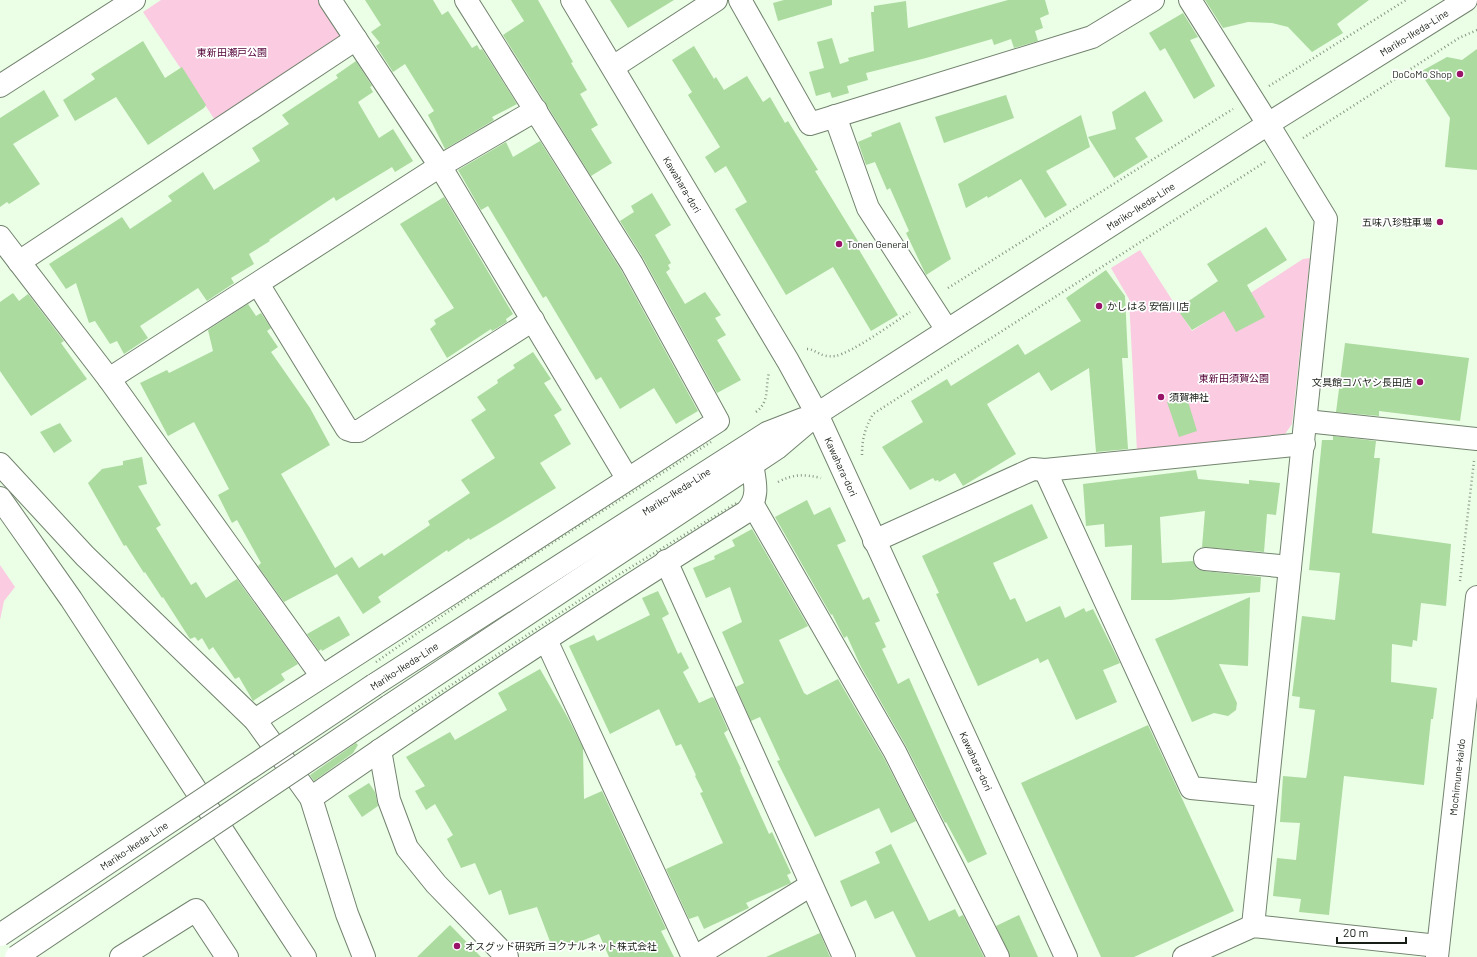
<svg xmlns="http://www.w3.org/2000/svg" width="1477" height="957" font-family="Barlow,'Noto Sans JP',sans-serif">
<style>
.green{fill:#facbe1}
.building{fill:#abdb9f}
.lines{fill:none;stroke-linecap:round;stroke-linejoin:round}
.minor-casing{stroke:#72836e;stroke-width:24}
.tertiary-casing{stroke:#72836e;stroke-width:24}
.path{stroke:#899685;stroke-width:2.5;stroke-dasharray:1 3;stroke-linecap:butt}
.minor{stroke:#fff;stroke-width:22}
.tertiary{stroke:#fff;stroke-width:22}
.tertiary-bridge-casing{stroke:#72836e;stroke-width:24;stroke-linecap:butt}
.path-bridge{stroke:#899685;stroke-width:2.5;stroke-dasharray:1 3;stroke-linecap:butt}
.tertiary-bridge{stroke:#fff;stroke-width:22}
.poi-dot{fill:#991468;stroke:#fff;stroke-width:1.5}
.labels{text-anchor:middle;dominant-baseline:central;stroke-width:3.5;stroke-linejoin:round;paint-order:stroke}
.street-label{font-size:10px;fill:#171e15;stroke:#fff}
.park-label{font-size:10px;fill:#530036;stroke:#fff}
.poi-label{font-size:10px;fill:#171e15;stroke:#fff;text-anchor:start}
</style>
<rect width="100%" height="100%" fill="#ebfee6"/>
<g class="green">
<polygon points="161,0 319,0 344,39 217,123 143,12"/>
<polygon points="1140,250 1192,331 1303,259 1310,258 1292,424 1283,437 1137,451 1129,299 1111,268"/>
<polygon points="0,565 15,587 4,601 0,620"/>
</g>
<g class="building">
<polygon points="365,0 433,0 442,15 448,11 472,48 477,45 480,50 482,49 517,104 492,117 494,120 445,149 428,115 434,111 405,64 393,72 376,46 380,43 371,32 381,25"/>
<polygon points="511,0 538,0 573,62 571,63 587,90 580,94 598,125 591,129 612,163 591,176 503,35 524,21"/>
<polygon points="610,0 674,0 628,28"/>
<polygon points="784,0 832,0 832,5 778,21 773,3"/>
<polygon points="1008,0 1045,0 1049,14 1040,18 1043,28 1035,31 1038,41 1014,48 1011,39 994,45 992,39 926,58 866,73 868,80 847,86 849,93 832,98 830,92 816,96 809,72 824,68 817,42 832,38 840,64 849,61 848,58 874,51 871,12 874,12 874,6 906,1 908,28"/>
<polygon points="1205,0 1369,0 1337,24 1343,33 1312,52 1288,27 1272,23 1248,22 1223,28"/>
<polygon points="1183,13 1198,37 1190,40 1215,86 1194,99 1165,48 1160,51 1149,33"/>
<polygon points="143,41 165,78 182,67 206,105 204,108 148,145 116,97 75,121 63,100 95,79 91,74"/>
<polygon points="694,46 714,79 716,77 724,90 747,76 763,102 770,97 785,123 788,121 818,170 815,171 861,246 858,248 898,315 871,331 833,267 786,295 735,209 747,202 726,166 715,173 705,157 720,147 688,95 692,92 672,60"/>
<polygon points="1477,49 1477,170 1445,167 1450,118 1420,72 1447,57 1462,60"/>
<polygon points="356,61 372,86 370,87 373,92 358,102 379,138 393,129 413,161 395,172 392,167 336,201 334,197 269,240 270,241 249,254 254,264 231,278 234,283 207,301 198,288 140,326 148,338 124,354 117,341 110,344 95,321 89,323 76,283 66,289 49,264 122,217 130,229 172,201 168,196 203,172 214,190 260,161 252,148 289,124 282,115 338,78 336,75"/>
<polygon points="44,90 59,116 13,144 40,184 9,204 7,202 0,207 0,118"/>
<polygon points="1145,91 1163,121 1135,138 1148,157 1114,178 1088,137 1116,129 1112,112"/>
<polygon points="1006,95 1014,118 944,143 935,117"/>
<polygon points="1081,115 1090,147 1046,171 1067,205 1045,218 1021,179 988,198 987,196 966,208 958,184"/>
<polygon points="900,122 951,259 926,275 906,233 909,231 890,188 887,190 875,162 866,165 858,142 872,136 871,133"/>
<polygon points="540,141 621,270 698,411 676,424 654,388 620,409 601,377 596,380 546,296 543,298 488,206 481,210 458,170 506,142 513,157"/>
<polygon points="652,193 671,225 655,235 671,263 668,265 670,269 666,272 685,304 705,292 721,315 715,318 726,335 717,340 741,380 717,393 643,258 620,221 634,212 631,206"/>
<polygon points="444,197 513,314 506,319 507,322 492,331 491,329 447,358 430,329 436,324 434,320 454,308 400,224"/>
<polygon points="1266,227 1287,260 1247,285 1265,317 1236,332 1224,311 1192,330 1177,309 1218,281 1207,264"/>
<polygon points="1106,270 1125,296 1128,358 1122,358 1128,449 1096,452 1089,368 1051,391 1039,372 987,404 1016,454 963,486 955,473 939,482 938,480 935,481 933,478 910,490 882,447 923,422 911,401 947,379 951,386 1018,344 1025,355 1081,321 1066,298"/>
<polygon points="13,293 19,301 28,294 64,341 61,343 87,379 31,416 0,371 0,302"/>
<polygon points="248,304 256,316 261,313 271,328 267,331 278,347 271,352 310,408 330,445 281,474 335,568 352,557 359,568 382,553 384,556 430,525 428,521 470,493 461,480 495,458 471,420 486,410 477,397 498,383 497,380 515,368 513,365 533,352 551,379 544,383 562,410 554,415 571,444 540,463 556,488 494,526 470,540 469,538 448,552 447,550 378,597 381,602 363,614 337,574 284,602 258,566 261,563 237,520 232,523 218,495 229,489 194,422 168,436 140,383 167,370 169,373 213,351 208,330"/>
<polygon points="1345,343 1469,358 1460,421 1379,411 1379,416 1336,412"/>
<polygon points="1186,395 1197,431 1179,437 1167,402"/>
<polygon points="60,423 72,441 54,453 40,432"/>
<polygon points="1333,436 1376,441 1374,458 1380,458 1372,533 1451,544 1446,606 1421,603 1417,641 1413,640 1412,647 1392,644 1391,682 1437,688 1433,719 1431,719 1424,785 1344,776 1329,915 1299,912 1301,899 1273,896 1277,858 1296,860 1300,823 1280,822 1283,776 1306,778 1307,774 1315,710 1299,708 1300,697 1292,696 1302,616 1335,620 1340,573 1309,570 1322,440 1333,440"/>
<polygon points="142,457 147,484 138,486 161,525 156,528 191,585 196,582 206,598 237,579 298,664 281,674 285,680 253,701 239,677 235,679 213,647 209,650 202,638 198,641 195,637 190,639 163,597 162,598 145,572 144,573 126,545 124,546 88,483 102,469 123,465 123,461"/>
<polygon points="1196,470 1198,479 1249,484 1249,480 1280,483 1276,515 1267,514 1264,552 1202,547 1205,511 1160,517 1162,563 1193,561 1197,569 1204,571 1261,577 1260,592 1171,600 1131,600 1132,545 1105,547 1104,524 1086,526 1083,484"/>
<polygon points="807,500 814,515 830,507 846,541 837,545 863,600 869,597 880,621 875,623 886,647 882,649 898,684 909,678 987,854 968,863 946,822 945,823 906,746 861,667 847,636 844,638 832,614 831,615 775,517"/>
<polygon points="1032,504 1048,538 993,563 1010,600 1015,598 1026,622 1060,606 1065,618 1084,608 1086,612 1093,609 1120,663 1103,670 1117,702 1076,720 1048,659 1040,663 1038,658 978,686 936,594 939,593 922,556"/>
<polygon points="752,529 808,626 779,640 804,693 807,695 838,679 884,758 916,821 891,833 879,808 815,837 777,761 780,760 760,717 751,721 736,687 744,683 722,632 742,622 730,587 706,598 693,568 715,559 714,556 735,546 732,540"/>
<polygon points="658,591 669,614 662,618 678,654 681,652 689,668 683,672 699,703 712,697 714,698 728,730 724,733 741,769 740,770 769,834 772,832 791,873 787,875 791,883 746,903 749,908 704,929 698,916 689,919 666,869 723,843 700,793 703,792 695,776 696,775 681,744 676,746 659,709 610,734 569,646 594,635 597,641 650,615 642,598"/>
<polygon points="1250,597 1248,666 1219,664 1237,703 1236,710 1228,716 1214,713 1192,722 1155,639"/>
<polygon points="339,616 350,635 322,651 321,649 319,651 307,634"/>
<polygon points="540,669 568,718 583,748 584,799 602,791 666,929 661,931 674,957 609,957 599,934 554,952 537,907 509,915 501,890 489,895 475,863 461,868 447,839 453,835 435,804 426,810 415,791 425,786 406,757 450,732 455,740 507,710 498,693"/>
<polygon points="1148,725 1234,911 1134,957 1101,957 1021,783"/>
<polygon points="356,743 358,745 353,753 314,781 310,775"/>
<polygon points="369,783 375,792 378,806 362,817 348,796"/>
<polygon points="891,844 929,921 955,909 959,917 963,915 984,957 916,957 893,911 875,919 866,900 851,907 840,881 880,863 875,852"/>
<polygon points="1019,915 1038,957 1010,957 996,926"/>
<polygon points="450,925 481,957 417,957"/>
<polygon points="820,933 830,957 766,957"/>
</g>
<g class="lines">
<g class="minor-casing">
<g id="minor">
<polyline points="330,0 440,166 627,478"/>
<polyline points="740,0 810,124 1092,37 1153,0"/>
<polyline points="1190,0 1268,124"/>
<polyline points="613,67 716,0"/>
<polyline points="0,86 134,0"/>
<polyline points="835,116 868,208 947,330"/>
<polyline points="0,237 109,379 321,675"/>
<polyline points="19,262 356,39"/>
<polyline points="258,284 347,429 353,431 359,431 533,320"/>
<polyline points="109,379 440,166 536,110"/>
<polyline points="1306,421 1477,439"/>
<path d="M0,464L85,556L255,720L311,798C453,698 599,604 746,512C760,498 755,482 752,464"/>
<polyline points="0,498 71,599 305,957"/>
<polyline points="753,505 895,752 998,957"/>
<polyline points="874,541 1033,469 1045,470"/>
<polyline points="1205,559 1290,567"/>
<polyline points="666,561 844,957"/>
<polyline points="546,640 693,957"/>
<polyline points="255,720 718,421 632,264 466,0"/>
<polyline points="1265,795 1191,788 1045,470 1304,444"/>
<polyline points="311,798 347,914 364,957"/>
<polyline points="121,957 196,910 227,957"/>
<polyline points="695,957 811,885"/>
<polyline points="1184,957 1253,926 1438,946"/>
</g>
</g>
<g class="tertiary-casing">
<g id="tertiary">
<path id="s1" d="M572,0L788,361L817,414L1066,957"/>
<path id="s2" d="M374,685L767,433L803,419"/>
<path id="s3" d="M389,706L777,448L817,414L1268,124L1466,0"/>
<polyline points="380,750 389,800 407,848 436,884 507,957"/>
<polyline points="1253,926 1326,219 1268,124"/>
<path id="s4" d="M1437,957L1477,597"/>
</g>
</g>
<g class="path">
<polyline points="1269,86 1406,0"/>
<polyline points="1303,138 1459,38 1477,30"/>
<polyline points="948,288 1233,109"/>
<path d="M807,349C816,349 820,358 835,356C852,353 893,323 910,312"/>
<path d="M756,412C770,402 765,387 769,373"/>
<path d="M862,455C862,439 865,428 873,414L1265,162"/>
<path d="M778,482C793,474 804,474 821,478"/>
<polyline points="1460,581 1474,461"/>
</g>
<use href="#minor" class="minor"/>
<use href="#tertiary" class="tertiary"/>
<g class="tertiary-bridge-casing">
<g id="tertiary-bridge">
<path id="s5" d="M0,935L374,685"/>
<polyline points="16,957 389,706"/>
</g>
</g>
<g class="path-bridge">
<polyline points="376,662 488,584 711,442"/>
<polyline points="412,711 615,577 738,502"/>
</g>
<use href="#tertiary-bridge" class="tertiary-bridge"/>
</g>
<g class="poi-dot">
<circle cx="1460" cy="74" r="4"/>
<circle cx="1440" cy="222" r="4"/>
<circle cx="839" cy="244" r="4"/>
<circle cx="1099" cy="306" r="4"/>
<circle cx="1420" cy="382" r="4"/>
<circle cx="1161" cy="397" r="4"/>
<circle cx="457" cy="946" r="4"/>
</g>
<g class="labels">
<g class="street-label">
<text stroke="none"><textPath href="#s3" startOffset="1227">Mariko-Ikeda-Line</textPath></text>
<text stroke="none"><textPath href="#s1" startOffset="215">Kawahara-dori</textPath></text>
<text stroke="none"><textPath href="#s3" startOffset="903">Mariko-Ikeda-Line</textPath></text>
<text stroke="none"><textPath href="#s1" startOffset="539">Kawahara-dori</textPath></text>
<text stroke="none"><textPath href="#s2" startOffset="359">Mariko-Ikeda-Line</textPath></text>
<text transform="translate(404 666) rotate(-33)">Mariko-Ikeda-Line</text>
<text stroke="none"><textPath href="#s1" startOffset="863">Kawahara-dori</textPath></text>
<text stroke="none"><textPath href="#s4" startOffset="181">Mochimune-kaido</textPath></text>
<text stroke="none"><textPath href="#s5" startOffset="161">Mariko-Ikeda-Line</textPath></text>
</g>
<g class="park-label">
<text x="232" y="52">東新田瀬戸公園</text>
<text x="1234" y="378">東新田須賀公園</text>
</g>
<g class="poi-label">
<text x="1452" y="74" text-anchor="end">DoCoMo Shop</text>
<text x="1432" y="222" text-anchor="end">五味八珍駐車場</text>
<text x="847" y="244">Tonen General</text>
<text x="1107" y="306">かしはる 安倍川店</text>
<text x="1412" y="382" text-anchor="end">文具館コバヤシ長田店</text>
<text x="1169" y="397">須賀神社</text>
<text x="465" y="946">オスグッド研究所 ヨクナルネット株式会社</text>
</g>
</g>
<path d="M1337 937v6h69v-6" fill="none" stroke="#171e15" stroke-width="2"/>
<text x="1343" y="937" font-size="12" fill="#171e15" stroke="#ffffff" stroke-width="3" paint-order="stroke">20 m</text>
</svg>
